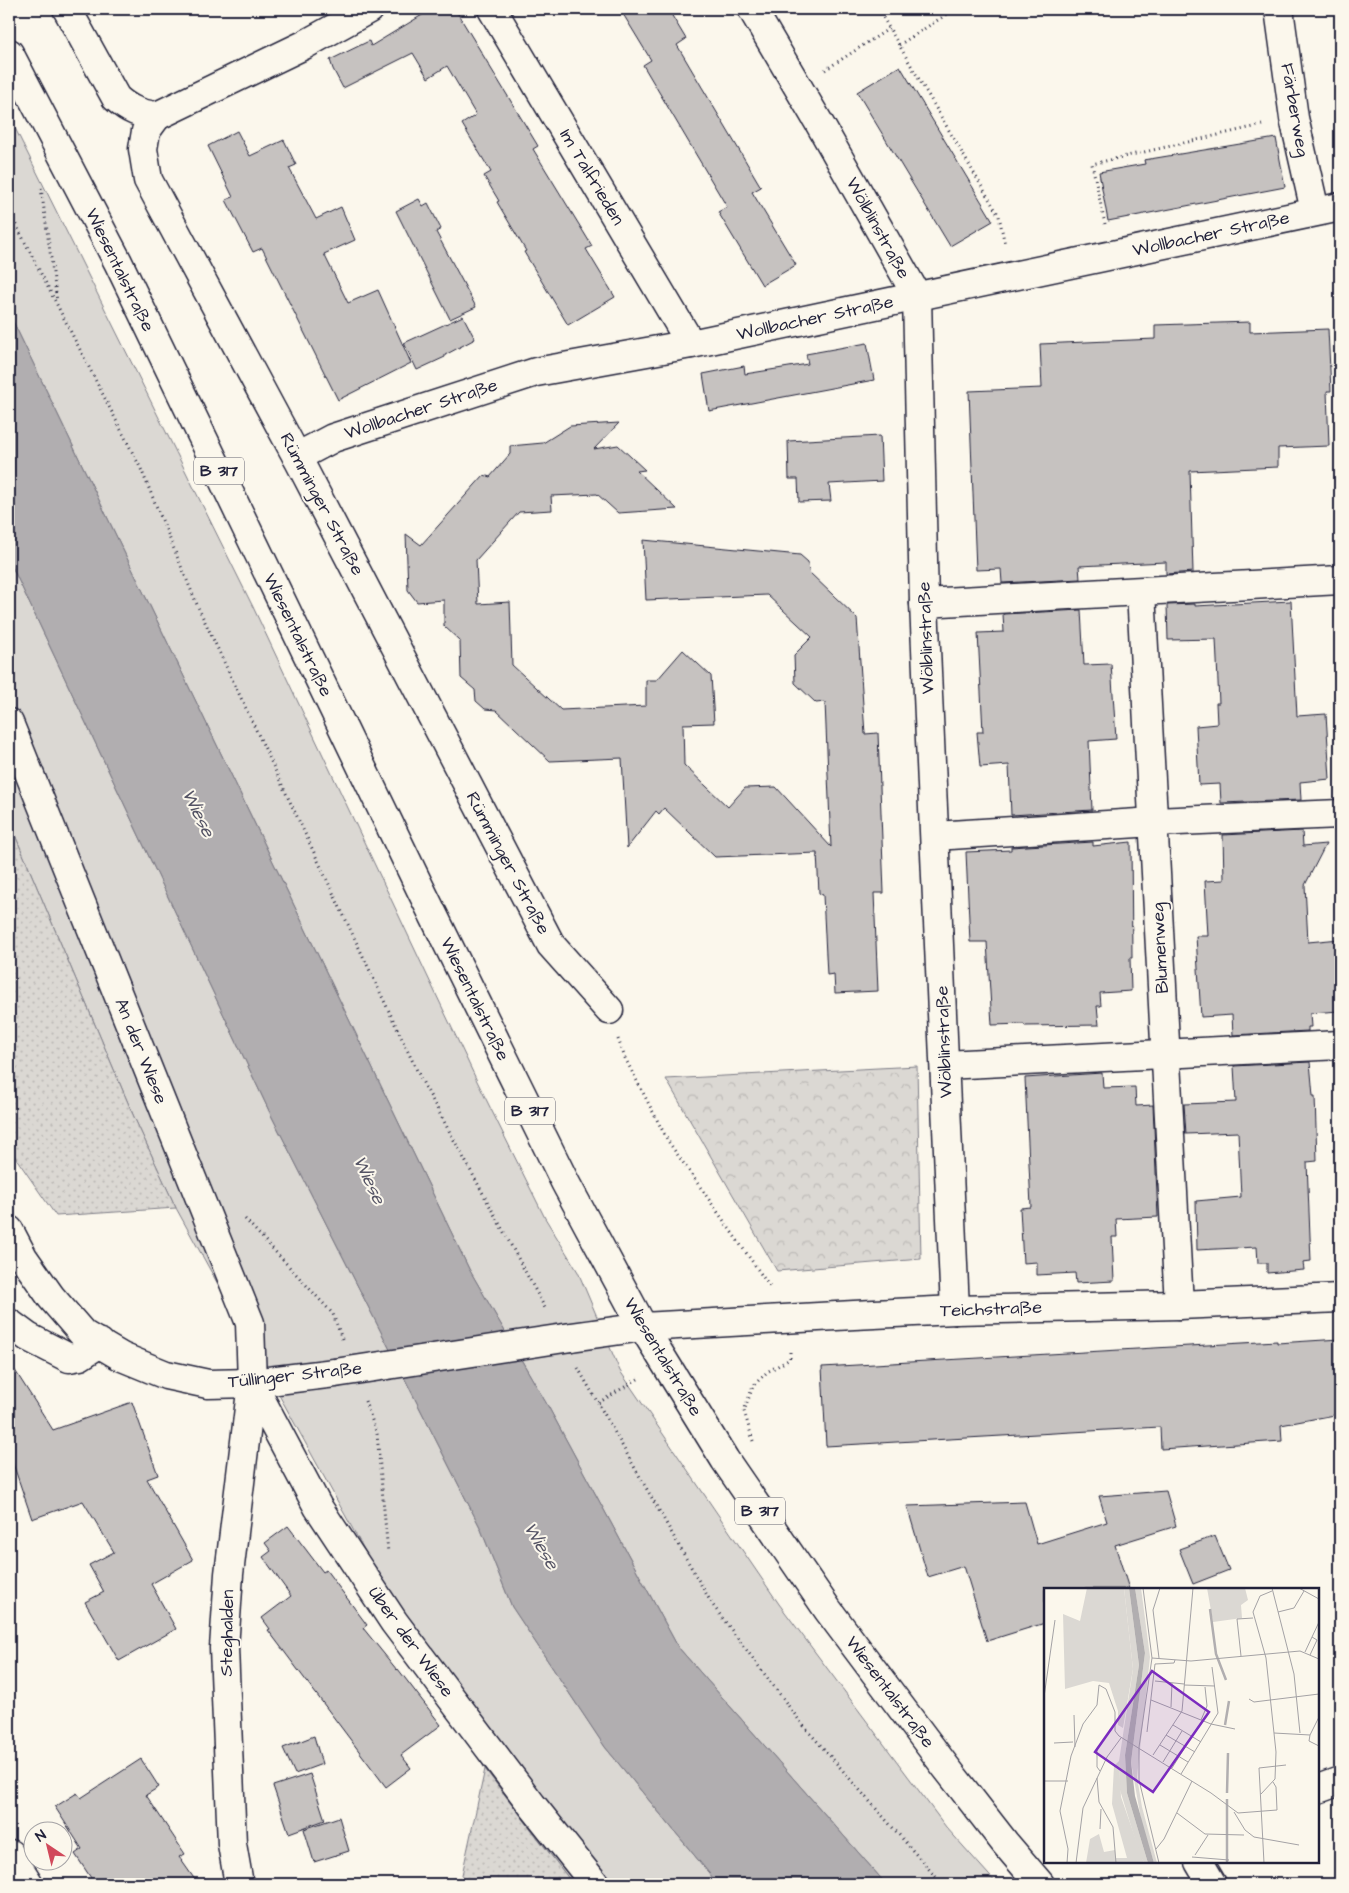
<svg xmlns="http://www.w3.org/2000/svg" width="1349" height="1893" font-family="'Architects Daughter',sans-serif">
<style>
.grass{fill:#dbd8d3;stroke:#7e7d87}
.park{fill:url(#park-crowns);stroke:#7e7d87}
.garden{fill:url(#garden-dots);stroke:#7e7d87}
.water{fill:#b1aeb0;stroke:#787681}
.building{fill:#c6c2c0;stroke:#22223b}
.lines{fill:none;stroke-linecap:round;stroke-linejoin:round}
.minor-casing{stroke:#22223b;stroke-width:31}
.major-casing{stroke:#22223b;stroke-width:31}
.path{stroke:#22223b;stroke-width:3;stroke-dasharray:1 4;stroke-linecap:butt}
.minor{stroke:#fbf7ec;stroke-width:28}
.major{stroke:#fbf7ec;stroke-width:28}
.minor-bridge-casing{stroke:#22223b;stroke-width:31;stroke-linecap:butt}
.minor-bridge{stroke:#fbf7ec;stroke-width:28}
.labels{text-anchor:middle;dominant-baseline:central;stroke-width:4;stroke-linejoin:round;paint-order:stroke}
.shield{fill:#fbf7ec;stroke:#636270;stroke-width:1}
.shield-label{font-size:16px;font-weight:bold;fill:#22223b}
.street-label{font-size:18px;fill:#22223b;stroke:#fbf7ec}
.water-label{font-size:19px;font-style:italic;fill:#545364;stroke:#fbf7ec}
.inset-river{fill:none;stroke:#b1aeb0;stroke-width:2.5}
.inset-road{fill:none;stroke:#a4a2a5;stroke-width:1}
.view{fill:#7b2cbf;fill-opacity:0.15;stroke:#7b2cbf;stroke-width:2.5}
.inset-edge{fill:none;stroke:#22223b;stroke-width:2.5}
</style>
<defs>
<pattern id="park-crowns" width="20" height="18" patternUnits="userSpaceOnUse" patternTransform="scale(1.25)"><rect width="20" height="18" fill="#dbd8d3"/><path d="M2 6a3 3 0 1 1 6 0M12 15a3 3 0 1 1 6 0" fill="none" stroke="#bcb9b6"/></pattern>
<pattern id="garden-dots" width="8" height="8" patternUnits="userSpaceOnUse" patternTransform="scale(1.25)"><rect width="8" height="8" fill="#dbd8d3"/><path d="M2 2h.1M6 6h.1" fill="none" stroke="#bcb9b6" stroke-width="1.8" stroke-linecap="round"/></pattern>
</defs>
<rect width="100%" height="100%" fill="#fbf7ec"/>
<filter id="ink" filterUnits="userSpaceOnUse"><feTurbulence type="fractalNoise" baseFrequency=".02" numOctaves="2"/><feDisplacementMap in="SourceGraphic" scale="10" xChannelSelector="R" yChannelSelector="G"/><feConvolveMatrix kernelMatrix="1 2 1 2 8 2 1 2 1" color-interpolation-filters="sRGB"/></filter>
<g filter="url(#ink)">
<g class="grass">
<polygon points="9,116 253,607 477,1081 545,1218 578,1272 620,1371 779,1604 946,1827 997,1884 886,1884 678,1647 549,1408 469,1269 9,313"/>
<polygon points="9,560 271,1115 480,1527 512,1607 605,1747 718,1884 573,1884 485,1769 176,1208 134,1117 9,821"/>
</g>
<polygon class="park" points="917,1066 921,1259 777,1271 666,1079"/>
<g class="garden">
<polygon points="9,821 134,1117 176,1208 56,1216 9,1148"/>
<polygon points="485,1769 573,1884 460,1884"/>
</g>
<polygon class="water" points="9,313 469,1269 549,1408 678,1647 886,1884 718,1884 605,1747 512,1607 480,1527 271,1115 9,560"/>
<g class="building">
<polygon points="432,9 455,9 538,146 533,149 592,246 586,249 615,297 568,325 524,252 526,251 497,202 499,201 484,176 491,172 462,124 476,115 447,66 428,78 413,53 343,88 333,69 330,60 369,41 371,46"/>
<polygon points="620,9 668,9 686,39 677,45 761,187 752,192 796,265 762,285 718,212 727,207 643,65 651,60"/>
<polygon points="900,66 993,221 950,246 857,92"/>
<polygon points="237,131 250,156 284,140 296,165 289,168 316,219 341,207 355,240 324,254 348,303 378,290 411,363 338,400 262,248 253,252 226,200 233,197 208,146"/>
<polygon points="1276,138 1285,187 1108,221 1099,172 1145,164 1144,160"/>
<polygon points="419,199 423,206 428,203 441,229 436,232 476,307 450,319 396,211"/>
<polygon points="463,316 475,339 445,355 445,357 417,370 404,343"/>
<polygon points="1250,322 1250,332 1328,329 1331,391 1327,391 1329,446 1278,448 1278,467 1190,471 1193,572 1166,574 1166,562 1079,566 1080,579 1002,583 1001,569 976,570 969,391 1042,388 1040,344 1155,339 1155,325"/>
<polygon points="867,343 874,380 709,411 703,374 744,366 745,374 808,364 806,354"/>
<polygon points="619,423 594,449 618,445 645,470 637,471 677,509 618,513 597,494 551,496 552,510 519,512 476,560 478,604 510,602 512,665 561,710 646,706 646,680 657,680 683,650 711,676 714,723 683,724 684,765 728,807 745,788 776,787 831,847 825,702 816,703 795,683 794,655 812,637 767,595 646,600 643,540 800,555 808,562 809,572 857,618 865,734 878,733 884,893 874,893 878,991 835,993 834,974 827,975 823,895 819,893 817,853 715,857 664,808 659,814 656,811 627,848 622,758 550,761 496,710 485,709 476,701 475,690 461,678 460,641 444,626 444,600 417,602 408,590 406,534 421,545 484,475 490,477 510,454 510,446 543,443 570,426"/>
<polygon points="880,436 882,481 829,484 831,501 799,502 798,479 789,479 788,441"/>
<polygon points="1291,601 1297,716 1326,714 1330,779 1300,782 1301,800 1221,803 1220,784 1199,785 1196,726 1217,724 1216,703 1219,703 1216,639 1168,640 1167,605 1195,604 1195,606"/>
<polygon points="1081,610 1084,665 1111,664 1116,739 1089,741 1092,810 1011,815 1009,765 980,767 977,732 983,732 978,633 1004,632 1003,614"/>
<polygon points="1302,831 1303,846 1326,844 1305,885 1308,942 1340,939 1340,1011 1310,1013 1311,1027 1308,1027 1308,1031 1233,1035 1232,1015 1201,1017 1196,936 1208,936 1205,881 1224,880 1223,835"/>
<polygon points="1093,842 1093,846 1131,842 1132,958 1130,958 1131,991 1100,993 1101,1006 1097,1006 1099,1025 1025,1026 1024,1024 992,1025 987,942 970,942 966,852 1011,850 1011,847"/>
<polygon points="1310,1062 1313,1096 1315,1096 1317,1161 1307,1162 1311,1261 1303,1262 1304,1270 1267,1273 1267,1263 1258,1263 1257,1247 1197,1250 1196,1201 1241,1197 1238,1132 1186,1134 1184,1104 1236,1102 1234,1066"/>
<polygon points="1102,1073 1103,1088 1135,1087 1136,1106 1153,1105 1158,1217 1116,1219 1117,1237 1112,1237 1114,1281 1076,1283 1075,1273 1037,1275 1037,1262 1023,1263 1020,1208 1031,1207 1025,1078"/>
<polygon points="1340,1339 1340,1414 1281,1425 1282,1441 1161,1449 1160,1427 826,1446 822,1367 1277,1341 1277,1343"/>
<polygon points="9,1361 53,1430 132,1402 158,1475 147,1479 193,1560 151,1584 176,1629 119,1661 85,1602 104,1592 89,1565 114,1552 83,1501 32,1519 9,1452"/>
<polygon points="1166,1491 1176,1526 1115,1545 1129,1589 1045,1589 1045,1623 987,1641 964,1566 928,1577 907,1506 1025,1502 1037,1544 1107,1522 1099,1496"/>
<polygon points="288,1526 323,1572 326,1570 367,1625 363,1628 397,1670 398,1669 441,1725 401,1755 411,1768 386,1787 268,1630 270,1629 262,1618 291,1596 263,1557 271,1551 265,1543"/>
<polygon points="1215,1536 1229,1570 1193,1584 1179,1549"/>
<polygon points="314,1736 322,1764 295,1774 283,1748"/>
<polygon points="141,1759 159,1787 146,1795 185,1854 179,1857 198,1884 95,1884 75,1854 82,1849 55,1807 77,1793 81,1798"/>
<polygon points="310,1774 325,1820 289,1833 273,1786"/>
<polygon points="339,1817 349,1851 314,1862 304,1829"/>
</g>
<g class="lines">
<g class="minor-casing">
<g id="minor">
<path d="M67,9L116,98C129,110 140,114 157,116L146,131L143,149L148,180L297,457L551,945L609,1010"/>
<polyline points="492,9 691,344"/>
<polyline points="752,9 818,121 917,296 924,603 955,1310"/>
<polyline points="1279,9 1294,118 1315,211"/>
<polyline points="157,116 304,45 369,9"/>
<polyline points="297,457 333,438 536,372 691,344 1340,207"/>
<polyline points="1141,592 1179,1305"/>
<polyline points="924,603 1340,580"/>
<polyline points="9,723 250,1323 252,1383 229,1574 224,1648 232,1844 239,1884"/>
<polyline points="935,836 1154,822 1340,814"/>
<polyline points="945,1065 1340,1045"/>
<polyline points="9,1230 23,1257 51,1297 83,1334 122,1357 166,1375 208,1384 252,1383 335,1373"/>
<polyline points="9,1323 28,1337 69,1358 80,1356 100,1343"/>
<polyline points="571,1337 643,1327 854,1315 955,1310 1179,1305 1340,1298"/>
<polyline points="252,1383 318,1507 394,1622 532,1805 595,1884"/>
<polyline points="1318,1789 1340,1781"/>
<polyline points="10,1854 29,1884"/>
<polyline points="1199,1862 1212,1884"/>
</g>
</g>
<g class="major-casing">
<polyline id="major" points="9,53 118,262 422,892 565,1182 643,1327 725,1460 828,1610 945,1766 1005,1843 1040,1884"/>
</g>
<g class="path">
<polyline points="878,9 999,216 1005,245"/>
<polyline points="899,45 955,9"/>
<polyline points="825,70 890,28"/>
<polyline points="41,188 57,301"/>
<polyline points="9,211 141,469 198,607 421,1079 545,1308"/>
<polyline points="1105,224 1092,164 1262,125"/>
<polyline points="618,1039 625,1058 668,1141 770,1287"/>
<polyline points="245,1219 333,1314 342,1339"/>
<polyline points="578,1368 598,1403"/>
<polyline points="638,1379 598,1403 712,1604 802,1724 942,1884"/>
<polyline points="365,1401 377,1434 388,1553"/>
<polyline points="753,1441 744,1411 753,1386 767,1372 790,1359 790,1352"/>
</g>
<use href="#minor" class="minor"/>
<use href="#major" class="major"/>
<g class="minor-bridge-casing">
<polyline id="minor-bridge" points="335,1373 571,1337"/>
</g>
<use href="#minor-bridge" class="minor-bridge"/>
</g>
</g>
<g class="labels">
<g class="shield">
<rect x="194" y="457.5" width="50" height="27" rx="4"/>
<rect x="505" y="1097.5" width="50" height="27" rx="4"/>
<rect x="735" y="1497.5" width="50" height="27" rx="4"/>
</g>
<g class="shield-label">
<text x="219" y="471">B 317</text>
<text x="530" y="1111">B 317</text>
<text x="760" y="1511">B 317</text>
</g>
<g class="street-label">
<text transform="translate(1295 110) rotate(80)">Färberweg</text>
<text transform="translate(592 177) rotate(59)">Im Talfrieden</text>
<text transform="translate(878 228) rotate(61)">Wölblinstraße</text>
<text transform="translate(1211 234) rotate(-12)">Wollbacher Straße</text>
<text transform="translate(120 270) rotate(64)">Wiesentalstraße</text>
<text transform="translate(815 318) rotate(-12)">Wollbacher Straße</text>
<text transform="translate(421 409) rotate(-18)">Wollbacher Straße</text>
<text transform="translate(322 504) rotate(62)">Rümminger Straße</text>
<text transform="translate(298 635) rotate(64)">Wiesentalstraße</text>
<text transform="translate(926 638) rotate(-92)">Wölblinstraße</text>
<text transform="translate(508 863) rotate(62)">Rümminger Straße</text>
<text transform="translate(1160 948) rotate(-93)">Blumenweg</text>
<text transform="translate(475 999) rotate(64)">Wiesentalstraße</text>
<text transform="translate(944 1042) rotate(-92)">Wölblinstraße</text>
<text transform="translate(141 1051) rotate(68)">An der Wiese</text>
<text transform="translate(991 1309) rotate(-2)">Teichstraße</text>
<text transform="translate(663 1357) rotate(59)">Wiesentalstraße</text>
<text transform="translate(295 1375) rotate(-6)">Tüllinger Straße</text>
<text transform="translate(227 1633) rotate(-89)">Steghalden</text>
<text transform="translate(411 1642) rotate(54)">Über der Wiese</text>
<text transform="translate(890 1692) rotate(53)">Wiesentalstraße</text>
</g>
<g class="water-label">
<text transform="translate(198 813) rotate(64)">Wiese</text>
<text transform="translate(369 1180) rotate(65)">Wiese</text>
<text transform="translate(541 1546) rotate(60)">Wiese</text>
</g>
</g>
<g transform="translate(1044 1588)">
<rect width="275" height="275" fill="#fbf7ec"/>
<path d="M80,0H85L95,77L81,167L83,205L104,275H100L95,264L76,202L75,173L89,81ZM91,0H97L106,69L93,189L98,219L113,275H110L98,237L87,174L101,65Z" fill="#dbd8d3"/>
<path d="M163,0H201L204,12L197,17L198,30L169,34Z" fill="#dbd8d3"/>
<path d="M43,0H80L89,81L79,140L74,137V123L65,95L49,93L21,101L19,26L36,33ZM75,173L77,209L100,275H42L46,251L55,246L60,264L71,262V270H83L68,216L70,178Z" fill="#dbd8d3"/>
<path d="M85,0H91L101,65L87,174L91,208L110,275H104L83,205L81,167L95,77Z" fill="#b1aeb0"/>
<path class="inset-river" d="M166,21L172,66L182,92M181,137L185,113M183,205L184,165M183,211V275"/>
<path class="inset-road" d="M99,0L108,70L95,159V192L115,275M228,0L250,86L256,145M255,0L275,11M234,24L250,20L260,3M261,64L275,34M266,67L273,52L268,49M197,68L193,31L209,30M108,70L147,73L256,63L275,71M115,70L109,22L116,0M111,93L140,96M140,97L171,98M0,109L11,32M205,111L210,114L275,106M107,112L167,136L191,141M127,119L128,95M30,127L31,159M157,132L163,118L161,99M129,137L157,154M103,144L111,76L130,75L131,72M230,145L266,147M122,147L151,164M266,147L275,129M266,147L265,153L275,158M10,155L29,154M116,157L144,174M53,162V179L56,183M109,167L138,123L149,0M119,174L138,143M128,180L148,148M137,186L174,125L168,79M53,190L55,214L69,239L72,275M0,193H24M217,206L231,191L232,164L222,70L209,24L216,8L228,3M190,224L201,242L210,249L255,257M133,225L161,246L200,247M56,241L57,221M112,261L120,251L148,193M151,267L164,247M148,269L185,272M23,275L24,261L16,223L27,168L39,136L53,117L55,97L62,101L71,124V143L75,148L167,205L194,225L233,222L232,199L229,194M32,275L39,220L63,169L77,150M220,275L215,180L242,177"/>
<path class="view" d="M108,83L165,124L109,204L51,164Z"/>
<rect width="275" height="275" class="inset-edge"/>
</g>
<rect width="1349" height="1893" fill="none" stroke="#fbf7ec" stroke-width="30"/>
<rect x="15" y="15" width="1319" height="1863" fill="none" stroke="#22223b" stroke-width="2" filter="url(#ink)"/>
<g transform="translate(48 1846) rotate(325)"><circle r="24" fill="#fbf7ec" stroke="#a4a2a5"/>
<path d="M0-4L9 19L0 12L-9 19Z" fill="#d1495b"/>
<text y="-8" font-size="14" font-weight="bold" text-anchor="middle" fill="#22223b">N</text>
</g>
</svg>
